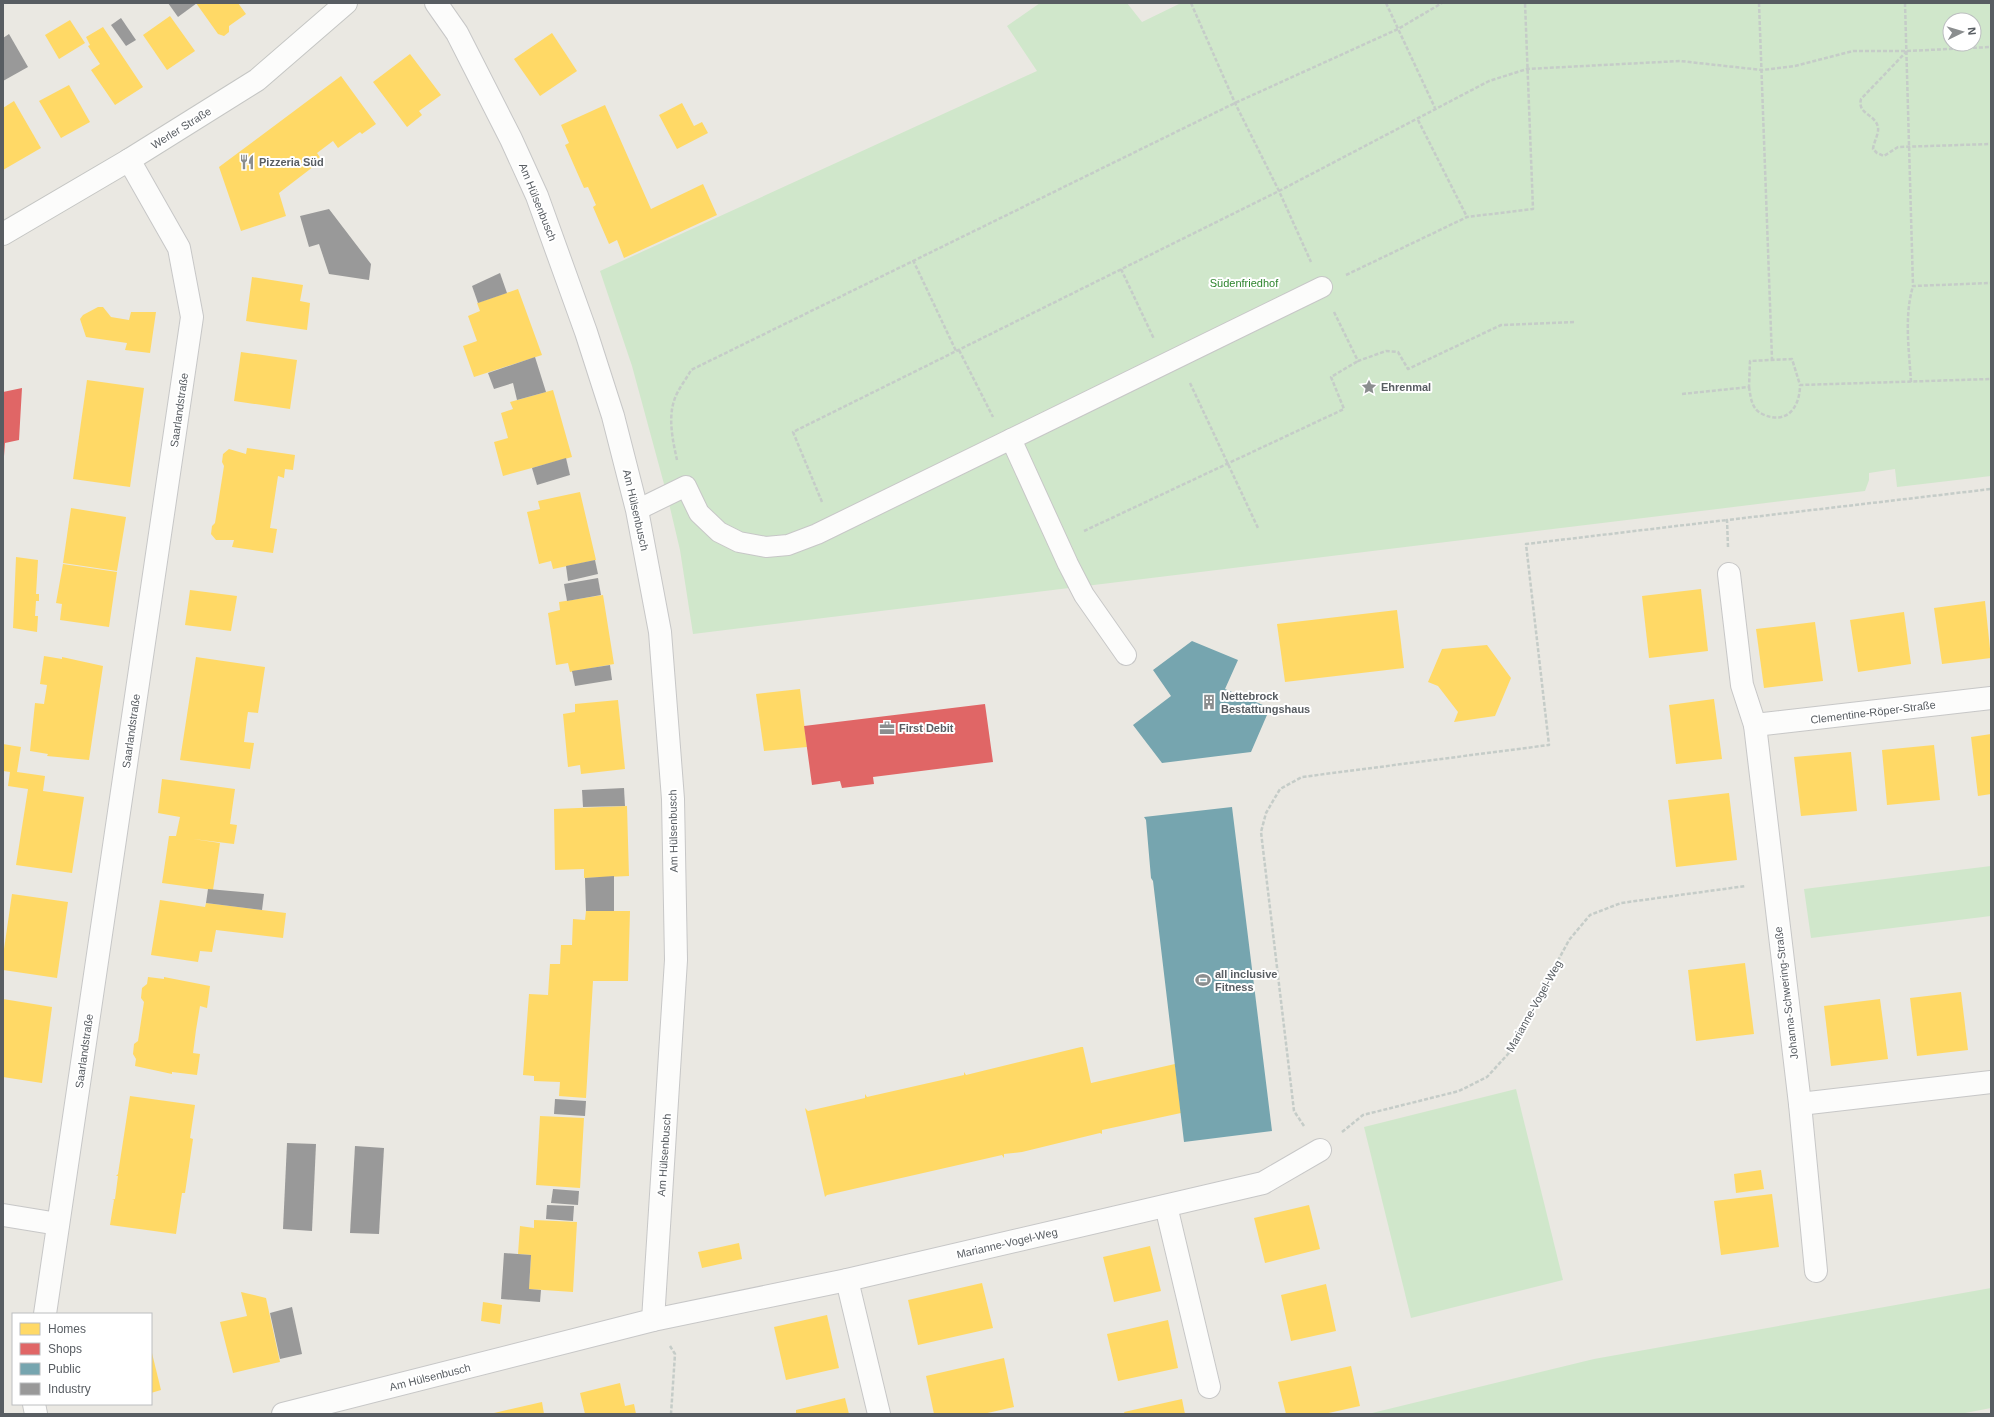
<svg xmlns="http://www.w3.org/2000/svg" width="1994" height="1417" font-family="Arial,sans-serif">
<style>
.green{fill:#d0e7cb;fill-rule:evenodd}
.homes{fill:#ffd966}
.shops{fill:#e06666}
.public{fill:#76a5af}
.industry{fill:#999}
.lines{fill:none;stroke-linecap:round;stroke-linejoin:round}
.lane-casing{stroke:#c7c7c7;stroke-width:22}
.street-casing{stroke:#c7c7c7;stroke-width:24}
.secondary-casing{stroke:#c5c6c4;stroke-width:24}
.path{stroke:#c5ccc8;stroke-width:2.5;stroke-dasharray:4 2;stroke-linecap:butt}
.lane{stroke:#fcfcfb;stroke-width:20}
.street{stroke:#fcfcfb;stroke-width:22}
.secondary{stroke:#fcfcfb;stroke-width:22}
.labels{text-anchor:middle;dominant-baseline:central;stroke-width:4;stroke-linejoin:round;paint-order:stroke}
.street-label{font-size:11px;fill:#585d62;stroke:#fff}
.poi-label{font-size:11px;font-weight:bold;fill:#585d62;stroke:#fff;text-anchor:start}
.park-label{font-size:11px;fill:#2e852e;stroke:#fff}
</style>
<rect width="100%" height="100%" fill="#eae8e2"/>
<g class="green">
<path d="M1040,3H1127L1142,22L1181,3H1991V476L1897,487L1895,469L1869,473V480L1865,491L693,634L680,550L667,495L632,366L600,271L1037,71L1007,26ZM1950,20H1974V44H1950Z"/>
<polygon points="1991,866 1991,916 1811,938 1804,889"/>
<polygon points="1516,1089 1563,1280 1411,1318 1364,1127"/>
<polygon points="1991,1288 1991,1408 1960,1414 1368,1414 1594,1359"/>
</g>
<g class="homes">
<polygon points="196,3 238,3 246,14 229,26 229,32 224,36 218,34"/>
<polygon points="170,16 195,51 167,70 143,35"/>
<polygon points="70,20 85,43 59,59 45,35"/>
<polygon points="103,27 143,87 115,105 91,70 100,64 88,46 90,45 86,37"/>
<polygon points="552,33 577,71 540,96 514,59"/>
<polygon points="410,54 441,95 419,111 422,115 407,127 373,82"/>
<polygon points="341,76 376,124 362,134 360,132 338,148 333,141 317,153 322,160 279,193 286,216 241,231 219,167"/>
<polygon points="69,85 90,122 61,138 39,101"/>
<polygon points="14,101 41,148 3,170 3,108"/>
<polygon points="682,103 694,126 702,122 708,133 677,149 659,115"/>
<polygon points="605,105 651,209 703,184 717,215 624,258 617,240 609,244 593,207 596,205 588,187 584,188 565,145 569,143 561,125"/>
<polygon points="252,277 303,285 300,301 310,303 307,330 246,321"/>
<polygon points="518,289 542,355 474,377 463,346 477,341 468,316 480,311 477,303"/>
<polygon points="98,307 103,307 111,317 129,320 131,312 156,312 150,353 125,350 127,343 86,337 80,319 83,315"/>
<polygon points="241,352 297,360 290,409 234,401"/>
<polygon points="87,380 144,388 130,487 73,479"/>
<polygon points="553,390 572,457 503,476 494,442 508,438 501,413 513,409 510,402"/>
<polygon points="247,448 295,455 293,470 285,469 284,478 278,476 270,528 277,529 273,553 232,547 234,540 216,540 211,534 212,526 215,523 224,466 222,462 223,454 229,449 246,454"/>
<polygon points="580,492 596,560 553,569 551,561 539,564 527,512 540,509 538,501"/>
<polygon points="71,508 126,517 117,571 63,563"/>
<polygon points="16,557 38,560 36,594 39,594 39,601 36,601 35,616 38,616 37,632 13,628"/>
<polygon points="63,564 117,572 109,627 60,620 62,604 56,603"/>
<polygon points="1701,589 1708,651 1649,658 1642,596"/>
<polygon points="190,590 237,596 231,631 185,625"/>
<polygon points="603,595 614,664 570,672 568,663 556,665 548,613 560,610 559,602"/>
<polygon points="1985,601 1991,658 1942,664 1934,608"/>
<polygon points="1397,610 1404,668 1285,682 1277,624"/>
<polygon points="1904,612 1911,664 1858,672 1850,620"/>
<polygon points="1815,622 1823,681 1764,688 1756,629"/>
<polygon points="1487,645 1511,678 1495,716 1454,722 1458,712 1438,686 1428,682 1442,649"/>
<polygon points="44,656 62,659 62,657 103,666 89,760 47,756 48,754 30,751 35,703 44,704 47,685 40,684"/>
<polygon points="196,657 265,667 258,713 248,712 247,718 244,742 254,743 250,769 180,760"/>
<polygon points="800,689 807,747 764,751 756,694"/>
<polygon points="1714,699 1722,759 1676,764 1669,705"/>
<polygon points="618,700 625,769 581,774 580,765 568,767 563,714 575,712 575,704"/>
<polygon points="1991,734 1991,794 1978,796 1971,737"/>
<polygon points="3,744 21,747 17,772 45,776 43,791 84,797 72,873 16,865 28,789 8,786 10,772 3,771"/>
<polygon points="1934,745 1940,800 1887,805 1882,750"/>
<polygon points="1851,752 1857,811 1801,816 1794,757"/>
<polygon points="162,779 235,789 230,824 237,825 234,844 193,839 220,843 213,890 162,883 169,836 176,836 180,817 158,813"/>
<polygon points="1729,793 1737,860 1676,867 1668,800"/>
<polygon points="627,806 629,876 584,878 584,869 555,870 554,809"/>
<polygon points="12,894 68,902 57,978 3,970 3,956"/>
<polygon points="160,900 205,907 206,903 286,913 283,938 216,930 212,952 200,951 198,962 151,955"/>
<polygon points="586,911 630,911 628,981 593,981 586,1098 559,1096 560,1082 534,1081 534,1076 523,1075 529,994 548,995 550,964 560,964 561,945 572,945 573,919 585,920"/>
<polygon points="1745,963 1754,1034 1696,1041 1688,970"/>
<polygon points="148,977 164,979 164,977 210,986 207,1008 200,1006 196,1030 193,1053 200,1054 197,1075 172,1072 172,1074 135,1066 136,1059 133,1054 134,1044 138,1041 144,1002 141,998 142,988 147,984"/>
<polygon points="1961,992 1968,1050 1917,1056 1910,998"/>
<polygon points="3,999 52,1007 42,1083 3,1077"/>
<polygon points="1880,999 1888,1059 1831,1066 1824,1006"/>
<polygon points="1081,1047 1083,1047 1091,1083 1175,1064 1181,1113 1102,1130 1102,1134 1100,1133 1022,1152 1004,1154 1004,1158 1002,1155 827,1195 825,1197 805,1108 808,1111 865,1098 865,1094 867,1097 964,1075 964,1072 966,1075"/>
<polygon points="130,1096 195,1105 190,1138 193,1139 185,1193 182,1193 176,1234 110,1225 114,1200 112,1200 115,1199 118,1176 116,1176 118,1174"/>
<polygon points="540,1116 584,1118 580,1188 536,1185"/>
<polygon points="1761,1170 1764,1189 1736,1193 1734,1174"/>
<polygon points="1772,1194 1779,1247 1721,1255 1714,1201"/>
<polygon points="1309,1205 1320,1249 1265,1263 1254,1218"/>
<polygon points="534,1220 577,1222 573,1292 529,1289 531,1255 518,1254 520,1226 534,1228"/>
<polygon points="739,1243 742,1259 702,1268 698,1252"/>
<polygon points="1150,1246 1161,1291 1114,1302 1103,1257"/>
<polygon points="982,1283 993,1328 918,1345 908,1300"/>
<polygon points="1326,1284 1336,1331 1291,1341 1281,1295"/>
<polygon points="241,1292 266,1298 280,1362 233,1373 220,1322 247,1316"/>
<polygon points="483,1302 502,1305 500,1324 481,1321"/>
<polygon points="827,1315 839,1368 786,1380 774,1327"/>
<polygon points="1168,1320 1178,1368 1118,1381 1107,1334"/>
<polygon points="151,1349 161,1390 151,1393"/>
<polygon points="1004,1358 1014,1407 983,1414 934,1414 926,1376"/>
<polygon points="1351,1366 1360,1406 1324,1414 1286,1414 1278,1382"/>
<polygon points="620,1383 625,1406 634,1404 636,1414 585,1414 580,1393"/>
<polygon points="845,1398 849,1414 796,1414 796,1410"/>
<polygon points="1182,1399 1185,1414 1125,1414 1124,1412"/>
<polygon points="542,1402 544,1414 494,1414 494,1413"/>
</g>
<g class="shops">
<polygon points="22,388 19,440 5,443 3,469 3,392"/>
<polygon points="985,704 993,762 873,777 874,784 842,788 840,781 812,785 804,726"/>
</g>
<g class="public">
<polygon points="1192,641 1238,660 1225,689 1270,708 1251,752 1162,763 1133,725 1171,696 1153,670"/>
<polygon points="1232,807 1272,1131 1184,1142 1153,881 1151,878 1146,820 1144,817"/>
</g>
<g class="industry">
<polygon points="168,3 197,3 178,17"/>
<polygon points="121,18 136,40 126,46 111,25"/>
<polygon points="9,34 28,67 3,81 3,38"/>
<polygon points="329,209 371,264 369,280 329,274 319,244 309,247 300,216"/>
<polygon points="500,273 507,293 478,303 472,286"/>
<polygon points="535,357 546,392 517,400 513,383 494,389 488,373"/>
<polygon points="566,458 570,475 537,485 532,468"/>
<polygon points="595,560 598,574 568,581 566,566"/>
<polygon points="598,578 601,595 567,601 564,584"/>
<polygon points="610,665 612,680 575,686 572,671"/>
<polygon points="624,788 625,806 583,807 582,790"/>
<polygon points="614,876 614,911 586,911 585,878"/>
<polygon points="208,889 264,894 262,910 206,903"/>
<polygon points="555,1099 586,1101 585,1116 554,1114"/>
<polygon points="287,1143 316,1144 312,1231 283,1229"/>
<polygon points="355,1146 384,1148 379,1234 350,1233"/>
<polygon points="553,1189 579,1191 578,1205 551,1203"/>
<polygon points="547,1205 574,1206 573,1221 546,1219"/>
<polygon points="504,1253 531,1255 529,1289 541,1290 540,1302 501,1299"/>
<polygon points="292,1307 302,1354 280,1359 270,1313"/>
</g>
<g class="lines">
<g class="lane-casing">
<g id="lane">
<polyline points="1011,439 1068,564 1084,595 1126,655"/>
<polyline points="637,510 686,486 699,513 719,532 739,542 766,547 788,545 817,534 1322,287"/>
</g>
</g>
<g class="street-casing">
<g id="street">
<polyline points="1729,574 1742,685 1755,725"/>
<polyline points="1991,698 1755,725 1800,1104 1991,1082"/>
<polyline points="1800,1104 1816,1271"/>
<polyline points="1166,1206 1209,1387"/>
<polyline points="3,1215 58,1224"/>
<polyline points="847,1280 879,1414"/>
<polyline points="45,1314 192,317 179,248 129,160"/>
<polyline points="653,1320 847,1280 1263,1183 1320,1150"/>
<polyline points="34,1404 36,1414"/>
<polyline points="283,1414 653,1320 676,960 673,799 660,632 637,510 613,416 586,332 537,196 511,139 457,33 436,3"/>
</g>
</g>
<g class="secondary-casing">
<polyline id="secondary" points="3,234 129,160 257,80 346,3"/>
</g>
<g class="path">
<polyline points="1191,3 1235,103 1279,191 1311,262"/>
<polyline points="1386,3 1435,108"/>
<polyline points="1759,3 1772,359"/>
<polyline points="1905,3 1913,286 1991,283"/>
<path d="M1907,51L1861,99C1857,114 1875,114 1878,127C1879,134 1874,141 1873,149L1877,153L1884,156L1898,147L1991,144"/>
<polyline points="1418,120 1467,217"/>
<polyline points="913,260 956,351"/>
<polyline points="1121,269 1154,339"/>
<polyline points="1346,275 1467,217 1533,209 1525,3"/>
<polyline points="1334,312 1358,361 1386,351 1398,352 1408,369 1501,325 1576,322"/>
<polyline points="959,350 993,417"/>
<path d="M1911,382C1909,349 1904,317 1913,286"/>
<polyline points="1190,383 1258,528"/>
<path d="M1749,387C1750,393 1751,403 1755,408C1758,413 1766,416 1771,417C1791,421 1800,403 1800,385"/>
<polyline points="1682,394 1749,387 1750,361 1792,359 1800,385 1991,379"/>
<path d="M677,460C673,442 668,419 674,401C677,390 686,380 691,370L1235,103L1398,29L1442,3"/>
<polyline points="822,502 793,432 1279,191 1489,81 1527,69 1680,61 1762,70 1795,66 1853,51 1907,51 1991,47"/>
<polyline points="1084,531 1344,409 1331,377 1358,361"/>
<polyline points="1728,547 1727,520 1991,489"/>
<polyline points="1304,1126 1294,1111 1261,832 1266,813 1280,789 1302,777 1549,745 1526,544 1727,520"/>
<polyline points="1342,1132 1363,1115 1459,1091 1487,1077 1508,1054 1569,940 1590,915 1621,903 1746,886"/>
<polyline points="670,1346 675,1354 671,1414"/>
</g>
<use href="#lane" class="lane"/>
<use href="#street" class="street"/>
<use href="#secondary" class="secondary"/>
</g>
<defs>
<g id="restaurant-bare" transform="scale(1.2)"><path d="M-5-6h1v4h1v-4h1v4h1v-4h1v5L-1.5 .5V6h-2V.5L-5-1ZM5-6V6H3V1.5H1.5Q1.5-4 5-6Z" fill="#8b8e8f" stroke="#fff" stroke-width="2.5" paint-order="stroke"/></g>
<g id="sight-bare" transform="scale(1.2)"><path d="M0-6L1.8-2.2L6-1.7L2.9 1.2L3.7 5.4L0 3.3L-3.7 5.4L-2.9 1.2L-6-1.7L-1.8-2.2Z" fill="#8b8e8f" stroke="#fff" stroke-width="2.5" paint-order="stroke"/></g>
<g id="building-bare" transform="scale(1.2)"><path d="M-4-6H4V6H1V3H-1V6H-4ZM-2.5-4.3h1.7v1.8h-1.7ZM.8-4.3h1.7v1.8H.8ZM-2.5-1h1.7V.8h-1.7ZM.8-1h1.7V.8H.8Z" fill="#8b8e8f" stroke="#fff" stroke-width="2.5" paint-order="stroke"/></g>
<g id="office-bare" transform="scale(1.2)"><path d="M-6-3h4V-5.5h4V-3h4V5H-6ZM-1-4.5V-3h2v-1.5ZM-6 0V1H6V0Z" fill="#8b8e8f" stroke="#fff" stroke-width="2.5" paint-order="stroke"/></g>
<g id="stadium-bare" transform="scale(1.2)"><path d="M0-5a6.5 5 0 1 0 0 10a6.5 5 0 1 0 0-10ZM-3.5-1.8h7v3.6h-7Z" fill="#8b8e8f" stroke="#fff" stroke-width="2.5" paint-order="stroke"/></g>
</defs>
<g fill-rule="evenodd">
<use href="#restaurant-bare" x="247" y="162"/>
<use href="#sight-bare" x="1369" y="387"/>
<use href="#building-bare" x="1209" y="702"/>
<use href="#office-bare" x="887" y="728"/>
<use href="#stadium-bare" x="1203" y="980"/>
</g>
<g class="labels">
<g class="street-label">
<text transform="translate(181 128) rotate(-32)">Werler Straße</text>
<text transform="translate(538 202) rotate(68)">Am Hülsenbusch</text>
<text transform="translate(179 410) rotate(-82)">Saarlandstraße</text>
<text transform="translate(636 510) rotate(77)">Am Hülsenbusch</text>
<text transform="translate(1873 712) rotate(-7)">Clementine-Röper-Straße</text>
<text transform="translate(131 731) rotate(-82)">Saarlandstraße</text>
<text transform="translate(673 831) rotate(-91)">Am Hülsenbusch</text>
<text transform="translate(1786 993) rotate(-97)">Johanna-Schwering-Straße</text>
<text transform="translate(1534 1006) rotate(-61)">Marianne-Vogel-Weg</text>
<text transform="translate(84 1051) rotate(-82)">Saarlandstraße</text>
<text transform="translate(664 1155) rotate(-86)">Am Hülsenbusch</text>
<text transform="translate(1007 1243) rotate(-13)">Marianne-Vogel-Weg</text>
<text transform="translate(430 1377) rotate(-14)">Am Hülsenbusch</text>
</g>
<g class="poi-label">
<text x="259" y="162">Pizzeria Süd</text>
<text x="1381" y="387">Ehrenmal</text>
<text x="1221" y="696">Nettebrock<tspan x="1221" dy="13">Bestattungshaus</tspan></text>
<text x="899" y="728">First Debit</text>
<text x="1215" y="974">all inclusive<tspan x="1215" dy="13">Fitness</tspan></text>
</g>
<g class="park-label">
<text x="1244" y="283">Südenfriedhof</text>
</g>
</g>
<rect width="1994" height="1417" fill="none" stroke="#585d62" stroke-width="8"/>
<rect x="12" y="1313" width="140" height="92" fill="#ffffff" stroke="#bcbec0"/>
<rect x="20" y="1323" width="20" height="12" fill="#ffd966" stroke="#bcbec0"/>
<text x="48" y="1333" font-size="12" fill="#585d62">Homes</text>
<rect x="20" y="1343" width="20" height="12" fill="#e06666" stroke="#bcbec0"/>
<text x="48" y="1353" font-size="12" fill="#585d62">Shops</text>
<rect x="20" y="1363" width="20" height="12" fill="#76a5af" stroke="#bcbec0"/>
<text x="48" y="1373" font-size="12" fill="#585d62">Public</text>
<rect x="20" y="1383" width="20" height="12" fill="#999999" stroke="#bcbec0"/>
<text x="48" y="1393" font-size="12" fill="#585d62">Industry</text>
<g transform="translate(1962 32) rotate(85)"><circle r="19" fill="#ffffff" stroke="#bcbec0"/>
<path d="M0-3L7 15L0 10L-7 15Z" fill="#8b8e8f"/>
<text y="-6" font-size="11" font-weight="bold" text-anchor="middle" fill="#585d62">N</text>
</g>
</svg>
